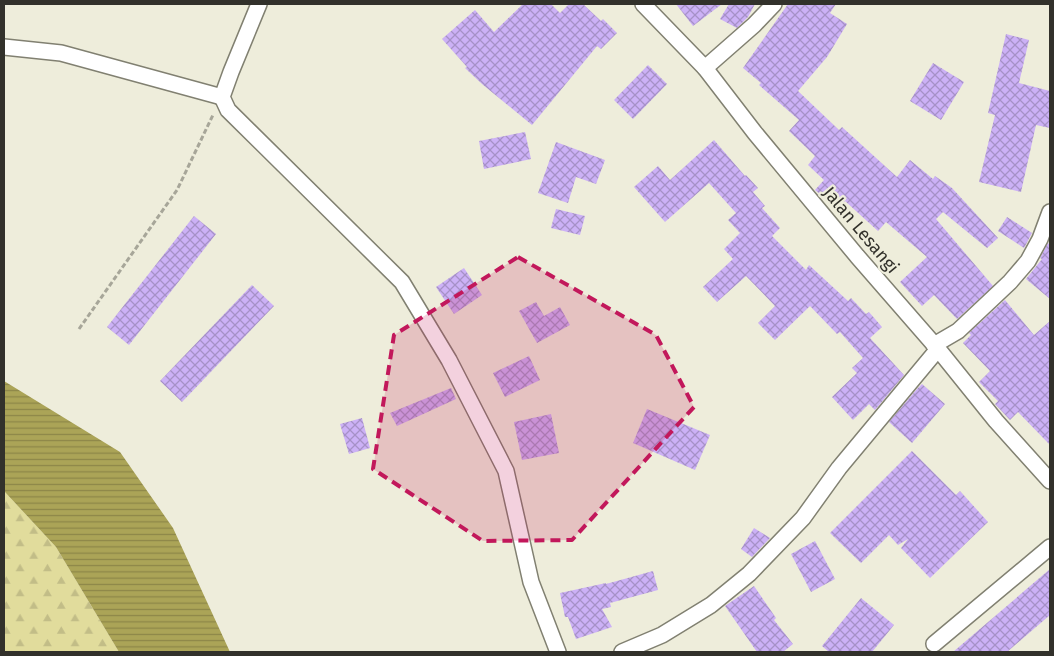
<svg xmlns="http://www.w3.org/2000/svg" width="1054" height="656" font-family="'Fira Sans',sans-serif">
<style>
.forest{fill:url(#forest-firs)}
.water{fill:url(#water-rules)}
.building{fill:url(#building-cross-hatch)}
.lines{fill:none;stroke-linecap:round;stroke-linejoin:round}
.minor-casing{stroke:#818071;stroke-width:18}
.path{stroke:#a7a699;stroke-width:3;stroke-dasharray:5 2.5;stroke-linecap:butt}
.minor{stroke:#fff;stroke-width:15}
.marked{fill:#c2185b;fill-opacity:0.2;stroke:#c2185b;stroke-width:4;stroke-dasharray:10 6;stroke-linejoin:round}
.labels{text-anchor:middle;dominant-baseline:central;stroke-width:4.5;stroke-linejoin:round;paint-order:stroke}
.street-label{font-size:18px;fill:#32312b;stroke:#eeeddb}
</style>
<defs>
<pattern id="forest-firs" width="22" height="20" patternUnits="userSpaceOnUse" patternTransform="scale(1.25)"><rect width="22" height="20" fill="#e1dc9c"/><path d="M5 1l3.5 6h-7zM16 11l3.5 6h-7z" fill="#c2bd87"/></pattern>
<pattern id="water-rules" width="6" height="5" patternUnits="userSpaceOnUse" patternTransform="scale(1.25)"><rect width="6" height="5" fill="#aba457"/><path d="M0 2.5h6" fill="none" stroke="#8c8648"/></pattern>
<pattern id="building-cross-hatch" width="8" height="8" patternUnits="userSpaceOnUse" patternTransform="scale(1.25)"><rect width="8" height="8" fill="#ccb1f6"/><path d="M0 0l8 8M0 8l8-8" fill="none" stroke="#a691c7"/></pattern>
</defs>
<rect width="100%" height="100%" fill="#eeeddb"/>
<polygon class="forest" points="4,491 56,547 119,652 4,652"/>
<polygon class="water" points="4,381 120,452 173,528 230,652 119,652 56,547 4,491"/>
<g class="building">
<polygon points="523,4 551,4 560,13 569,4 583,4 601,21 603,19 617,33 601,49 597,46 532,125 482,84 465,68 467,67 442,39 475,10 494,32"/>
<polygon points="676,4 722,4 693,26"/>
<polygon points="729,4 755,4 748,17 737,28 720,19"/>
<polygon points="788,4 836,4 830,13 847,24 827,57 798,91 839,130 842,127 897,177 910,160 933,179 935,176 952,188 998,238 987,248 943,212 936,219 993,286 957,319 934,295 922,306 900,282 927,257 886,222 878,231 845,201 838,209 815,190 824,180 808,165 815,156 789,131 799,120 759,85 761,83 743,68"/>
<polygon points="1006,34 1029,40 1019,83 1050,91 1050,128 1036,125 1021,192 979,182 995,115 988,113"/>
<polygon points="933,63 964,82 941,120 910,101"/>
<polygon points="648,65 667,84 633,119 614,100"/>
<polygon points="525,132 531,159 484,169 479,141"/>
<polygon points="714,140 745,176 746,175 758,188 753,192 765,206 762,208 780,228 772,236 806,270 809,265 848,301 851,298 866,314 869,312 882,327 870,338 904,375 875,410 869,404 853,420 832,397 857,373 852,368 863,358 840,332 837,334 810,306 775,340 758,323 775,306 746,276 717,302 703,287 733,259 724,249 740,233 728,220 736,213 709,183 665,222 634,187 658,166 670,180"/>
<polygon points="556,142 605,160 596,184 576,177 568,203 538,193"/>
<polygon points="556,209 585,216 580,235 551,228"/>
<polygon points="194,216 216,234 129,345 107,327"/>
<polygon points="1007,217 1032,233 1024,248 998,231"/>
<polygon points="1048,243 1050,245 1050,299 1026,279 1042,259 1040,258"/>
<polygon points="464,268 482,295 454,314 436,287"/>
<polygon points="252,285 274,306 182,402 160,381"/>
<polygon points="1005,300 1034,335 1050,321 1050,445 1018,412 1010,420 995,404 998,401 979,382 990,371 963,343 971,335 969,333"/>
<polygon points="536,302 544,316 560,307 570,325 537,343 519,311"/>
<polygon points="529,356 540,380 505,397 493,373"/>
<polygon points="922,384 945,404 912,443 889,422 917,389"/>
<polygon points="451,388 456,399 397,426 390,413"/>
<polygon points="647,409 710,435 695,470 633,443"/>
<polygon points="551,414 559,453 522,460 514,422"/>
<polygon points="362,418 370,448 349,454 340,424"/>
<polygon points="912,451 956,495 960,491 988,522 930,578 901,548 908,539 898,545 889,535 861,563 830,533"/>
<polygon points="754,528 770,538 752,557 741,549"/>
<polygon points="815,541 835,579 811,592 791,554"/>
<polygon points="1050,569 1050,615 1007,652 953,652"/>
<polygon points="653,571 658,590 610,603 611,607 602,609 612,627 576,639 568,617 565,617 560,593 606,583 606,584"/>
<polygon points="754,586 776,618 774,620 793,644 783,652 757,652 725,606"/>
<polygon points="861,598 894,625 872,652 829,652 822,646"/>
</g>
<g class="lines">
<g class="minor-casing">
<g id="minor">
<polyline points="259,4 231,72 222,97 228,110 402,282 449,360 506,471 531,582 558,652"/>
<polyline points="643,4 705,68 755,133 857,256 938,349 996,421 1050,481"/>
<polyline points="4,47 61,53 222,97"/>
<polyline points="705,68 754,25 774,4"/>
<polyline points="934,345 958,331 1010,282 1028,261 1040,239 1050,212"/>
<polyline points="934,644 1050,547"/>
<polyline points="622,652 662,635 711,605 749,574 803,518 839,468 938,349"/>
</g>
</g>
<polyline class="path" points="79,329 177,190 213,115"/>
<use href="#minor" class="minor"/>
</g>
<path class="marked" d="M518,257L656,335L694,407L572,540L483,541L373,469L394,335Z"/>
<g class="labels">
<g class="street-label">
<text transform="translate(861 230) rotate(50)">Jalan Lesangi</text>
</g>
</g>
<rect width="1054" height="656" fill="none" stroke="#32312b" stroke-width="10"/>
</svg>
